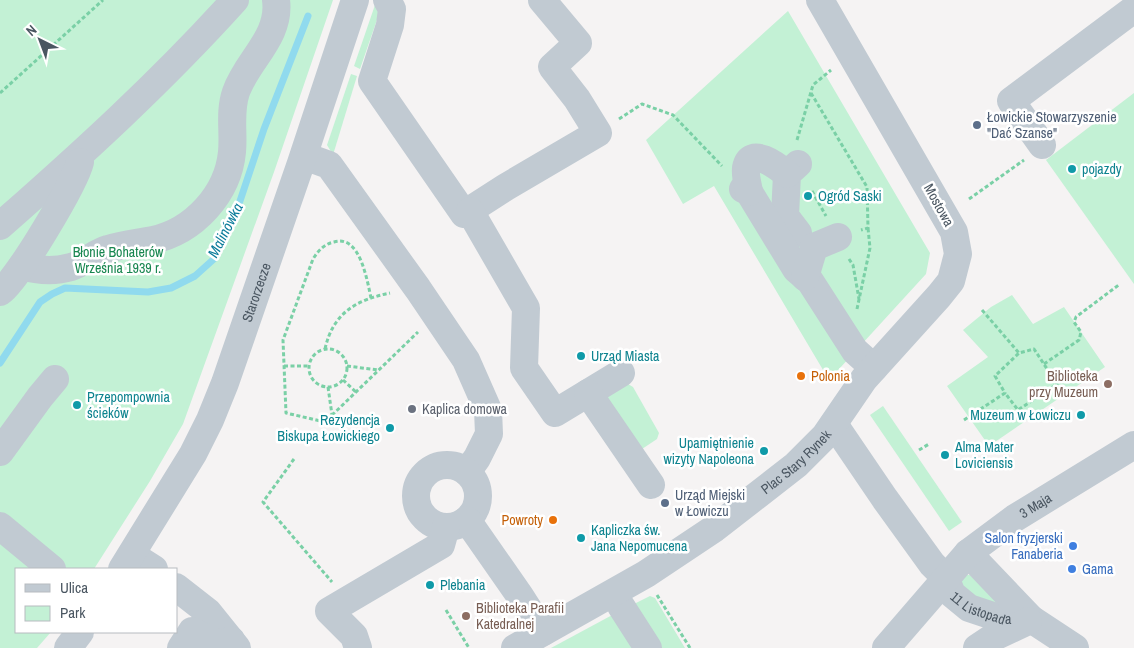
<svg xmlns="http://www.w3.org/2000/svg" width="1134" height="648" font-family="'Archivo Narrow',sans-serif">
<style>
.green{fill:#c3f1d5}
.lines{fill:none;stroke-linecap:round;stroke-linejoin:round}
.stream{stroke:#90daee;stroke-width:7}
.path{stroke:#7ad0a6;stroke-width:3;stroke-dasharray:4 2.5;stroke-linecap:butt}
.minor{stroke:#c1cad2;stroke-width:28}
.service-dot{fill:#5c6f8a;stroke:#fff;stroke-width:2}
.culture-dot{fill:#0f9aa8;stroke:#fff;stroke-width:2}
.food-dot{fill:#e8710a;stroke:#fff;stroke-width:2}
.education-dot{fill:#8d6e63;stroke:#fff;stroke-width:2}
.worship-dot{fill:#6b7280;stroke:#fff;stroke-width:2}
.shop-dot{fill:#3f7fe0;stroke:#fff;stroke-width:2}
.labels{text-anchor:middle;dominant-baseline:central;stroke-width:5;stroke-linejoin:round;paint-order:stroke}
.service-label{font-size:14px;fill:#4e5e75;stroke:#fff;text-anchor:start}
.culture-label{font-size:14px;fill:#0d838f;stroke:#fff;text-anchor:start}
.street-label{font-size:14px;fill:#4a5661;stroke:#fff}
.park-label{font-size:14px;fill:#17864f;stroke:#fff}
.food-label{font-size:14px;fill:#c56008;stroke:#fff;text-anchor:start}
.education-label{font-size:14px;fill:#785e54;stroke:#fff;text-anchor:end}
.worship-label{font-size:14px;fill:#5b616d;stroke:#fff;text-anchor:start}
.shop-label{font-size:14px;fill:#366cbe;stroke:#fff;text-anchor:end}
.water-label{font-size:15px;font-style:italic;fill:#0c7c9b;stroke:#fff}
</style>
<rect width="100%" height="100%" fill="#f5f3f3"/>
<g class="green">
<polygon points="0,0 333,0 274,172 183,424 150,481 94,569 16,569 16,632 51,632 37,648 0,648"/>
<polygon points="375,5 380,11 360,69 354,66"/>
<polygon points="788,11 930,253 926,274 829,380 714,186 683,204 646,140"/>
<polygon points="351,74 357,76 333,155 327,145"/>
<polygon points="1134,93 1134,284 1046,160"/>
<polygon points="1012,295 1033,324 1064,307 1105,367 989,446 947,386 988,357 963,330 991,307"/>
<polygon points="628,384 633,387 659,433 657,439 639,451 606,396"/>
<polygon points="883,406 962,522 949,531 870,415"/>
<polygon points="966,575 970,575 1010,613 963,594 961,578"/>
<polygon points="650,596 655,598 685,648 655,648 632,605"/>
<polygon points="616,613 642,648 551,648"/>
</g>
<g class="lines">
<polyline class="stream" points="0,363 40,302 52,294 65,288 148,292 171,288 195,276 215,258 233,222 264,129 308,16"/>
<g class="path">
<polyline points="0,93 103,0"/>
<polyline points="811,93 867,187 868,228 861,230"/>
<polyline points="619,119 642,104 673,115 722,166"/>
<polyline points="797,140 813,85 831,70"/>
<polyline points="812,191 826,216"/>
<polyline points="969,199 1024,160"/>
<polyline points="849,259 853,265 859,299"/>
<path d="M371,298C367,280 360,234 334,242C324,244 318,251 313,259L283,340L286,413L325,422L418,332"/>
<polyline points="857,309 870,248 868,228"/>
<polyline points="982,310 1019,353"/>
<circle cx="328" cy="368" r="19"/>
<path d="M325,349C333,313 356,300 390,293"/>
<polyline points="1044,364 1079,340 1081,332 1074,322 1076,317 1120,284"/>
<polyline points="284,366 308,366"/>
<polyline points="347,366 378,370"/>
<polyline points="343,380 356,392"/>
<polyline points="328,387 332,415"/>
<polyline points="964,420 1005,393 995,376 1019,353 1034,349 1057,384 1018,410 1005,393"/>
<polyline points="919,450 929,444"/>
<polyline points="294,459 263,502 332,582"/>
<polyline points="657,595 690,648"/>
<polyline points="446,610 469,648"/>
</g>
<g class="minor">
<polyline points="387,0 392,9 390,25 372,81 464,214 506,187 598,133 577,99 552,67 578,43 542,0"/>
<polyline points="1042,145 1011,101 1134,9"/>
<polyline points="304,156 329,165 418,289 466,360 488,410 489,434 477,458 467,472"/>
<polyline points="798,164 787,174 785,216 798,233"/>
<polyline points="743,189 749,192 796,269 810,281 855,351 874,368"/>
<path d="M749,192C748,185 745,176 746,168C750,145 777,166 787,174"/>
<polyline points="470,211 526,308 524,368 555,413 621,373"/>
<path d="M0,226C82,154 162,81 235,0"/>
<path d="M22,266C39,271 54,272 71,267C84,263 95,253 108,249C123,244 138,243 153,240C194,231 228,194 232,152C234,132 229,112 236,92C247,60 281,37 276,0"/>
<polyline points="805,277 814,247 838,237"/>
<path d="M0,292C17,281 75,183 80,162"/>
<polyline points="588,393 651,485"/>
<path id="s1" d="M834,424L885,499L932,564L945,577L952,594L969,608L1002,619H1031"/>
<polyline points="0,452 40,397 55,379"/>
<circle cx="447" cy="496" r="31"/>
<polyline points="467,520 520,596 543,632"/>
<polyline points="0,526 52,569"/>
<polyline points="968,553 1031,619 1075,648"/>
<polyline points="132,555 154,569"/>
<path id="s2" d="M122,569L193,454L210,420L225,383L301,163L355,0"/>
<polyline points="176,587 208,612 237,648"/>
<polyline points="621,606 648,648"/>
<polyline points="68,648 80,632"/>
<polyline points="181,648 192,631 223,646 231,640"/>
<polyline points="358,648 354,636 329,611 441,545 446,527"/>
<path id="s3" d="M515,648L646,574L715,528L796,465L825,436L864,379L939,296L951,281L958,254L954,232L820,0"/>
<path id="s4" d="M886,648L968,553L1015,518L1134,445"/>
<polyline points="977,648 992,638 1028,621"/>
</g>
</g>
<g class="service-dot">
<circle cx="977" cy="125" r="5"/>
<circle cx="665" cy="503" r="5"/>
</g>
<g class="culture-dot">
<circle cx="1072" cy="169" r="5"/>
<circle cx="808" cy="196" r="5"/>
<circle cx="581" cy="356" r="5"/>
<circle cx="77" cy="405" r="5"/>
<circle cx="1081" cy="415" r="5"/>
<circle cx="390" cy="428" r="5"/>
<circle cx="764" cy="451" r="5"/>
<circle cx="945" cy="455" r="5"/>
<circle cx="581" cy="538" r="5"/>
<circle cx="430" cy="585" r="5"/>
</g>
<g class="food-dot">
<circle cx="801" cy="376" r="5"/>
<circle cx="553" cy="520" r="5"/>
</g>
<g class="education-dot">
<circle cx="1108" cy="384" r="5"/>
<circle cx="466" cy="616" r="5"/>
</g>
<circle class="worship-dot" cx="412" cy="409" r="5"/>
<g class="shop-dot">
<circle cx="1073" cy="546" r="5"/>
<circle cx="1072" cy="569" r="5"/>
</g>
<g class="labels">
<g class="service-label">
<text x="987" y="117">Łowickie Stowarzyszenie<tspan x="987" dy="16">"Dać Szanse"</tspan></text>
<text x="675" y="495">Urząd Miejski<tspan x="675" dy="16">w Łowiczu</tspan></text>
</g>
<g class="culture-label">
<text x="1082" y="169">pojazdy</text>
<text x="818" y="196">Ogród Saski</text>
<text x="591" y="356">Urząd Miasta</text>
<text x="87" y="397">Przepompownia<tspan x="87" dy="16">ścieków</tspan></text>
<text x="1071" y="415" text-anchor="end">Muzeum w Łowiczu</text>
<text x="380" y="420" text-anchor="end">Rezydencja<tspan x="380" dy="16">Biskupa Łowickiego</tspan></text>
<text x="754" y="443" text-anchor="end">Upamiętnienie<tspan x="754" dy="16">wizyty Napoleona</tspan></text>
<text x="955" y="447">Alma Mater<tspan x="955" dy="16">Loviciensis</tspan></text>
<text x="591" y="530">Kapliczka św.<tspan x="591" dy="16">Jana Nepomucena</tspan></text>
<text x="440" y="585">Plebania</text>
</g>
<g class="street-label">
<text transform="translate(939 205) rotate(61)">Mostowa</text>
<text stroke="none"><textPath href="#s2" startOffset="309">Starorzecze</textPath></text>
<text stroke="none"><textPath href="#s3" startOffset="338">Plac Stary Rynek</textPath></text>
<text stroke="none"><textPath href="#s4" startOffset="208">3 Maja</textPath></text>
<text stroke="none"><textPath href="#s1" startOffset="241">11 Listopada</textPath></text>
</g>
<g class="park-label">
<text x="118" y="252">Błonie Bohaterów<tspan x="118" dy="16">Września 1939 r.</tspan></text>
</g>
<g class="food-label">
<text x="811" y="376">Polonia</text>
<text x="543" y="520" text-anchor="end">Powroty</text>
</g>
<g class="education-label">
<text x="1098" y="376">Biblioteka<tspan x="1098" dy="16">przy Muzeum</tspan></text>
<text x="476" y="608" text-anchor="start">Biblioteka Parafii<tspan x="476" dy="16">Katedralnej</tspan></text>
</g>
<g class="worship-label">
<text x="422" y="409">Kaplica domowa</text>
</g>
<g class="shop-label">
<text x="1063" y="538">Salon fryzjerski<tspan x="1063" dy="16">Fanaberia</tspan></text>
<text x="1082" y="569" text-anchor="start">Gama</text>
</g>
<g class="water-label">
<text transform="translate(225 230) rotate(-63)">Malinówka</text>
</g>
</g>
<rect x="15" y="568" width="162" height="65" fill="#ffffff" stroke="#b7bbc0"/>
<rect x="25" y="584" width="25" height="8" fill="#c1cad2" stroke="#b7bbc0"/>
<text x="60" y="593" font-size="15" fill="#4a5661">Ulica</text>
<rect x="25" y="606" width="25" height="15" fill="#c3f1d5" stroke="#b7bbc0"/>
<text x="60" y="618" font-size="15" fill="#4a5661">Park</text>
<g transform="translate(40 40) rotate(318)" stroke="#ffffff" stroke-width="4" paint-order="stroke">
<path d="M0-4L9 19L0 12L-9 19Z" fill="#4a5661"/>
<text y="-8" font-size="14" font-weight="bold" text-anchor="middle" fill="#4a5661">N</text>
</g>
</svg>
